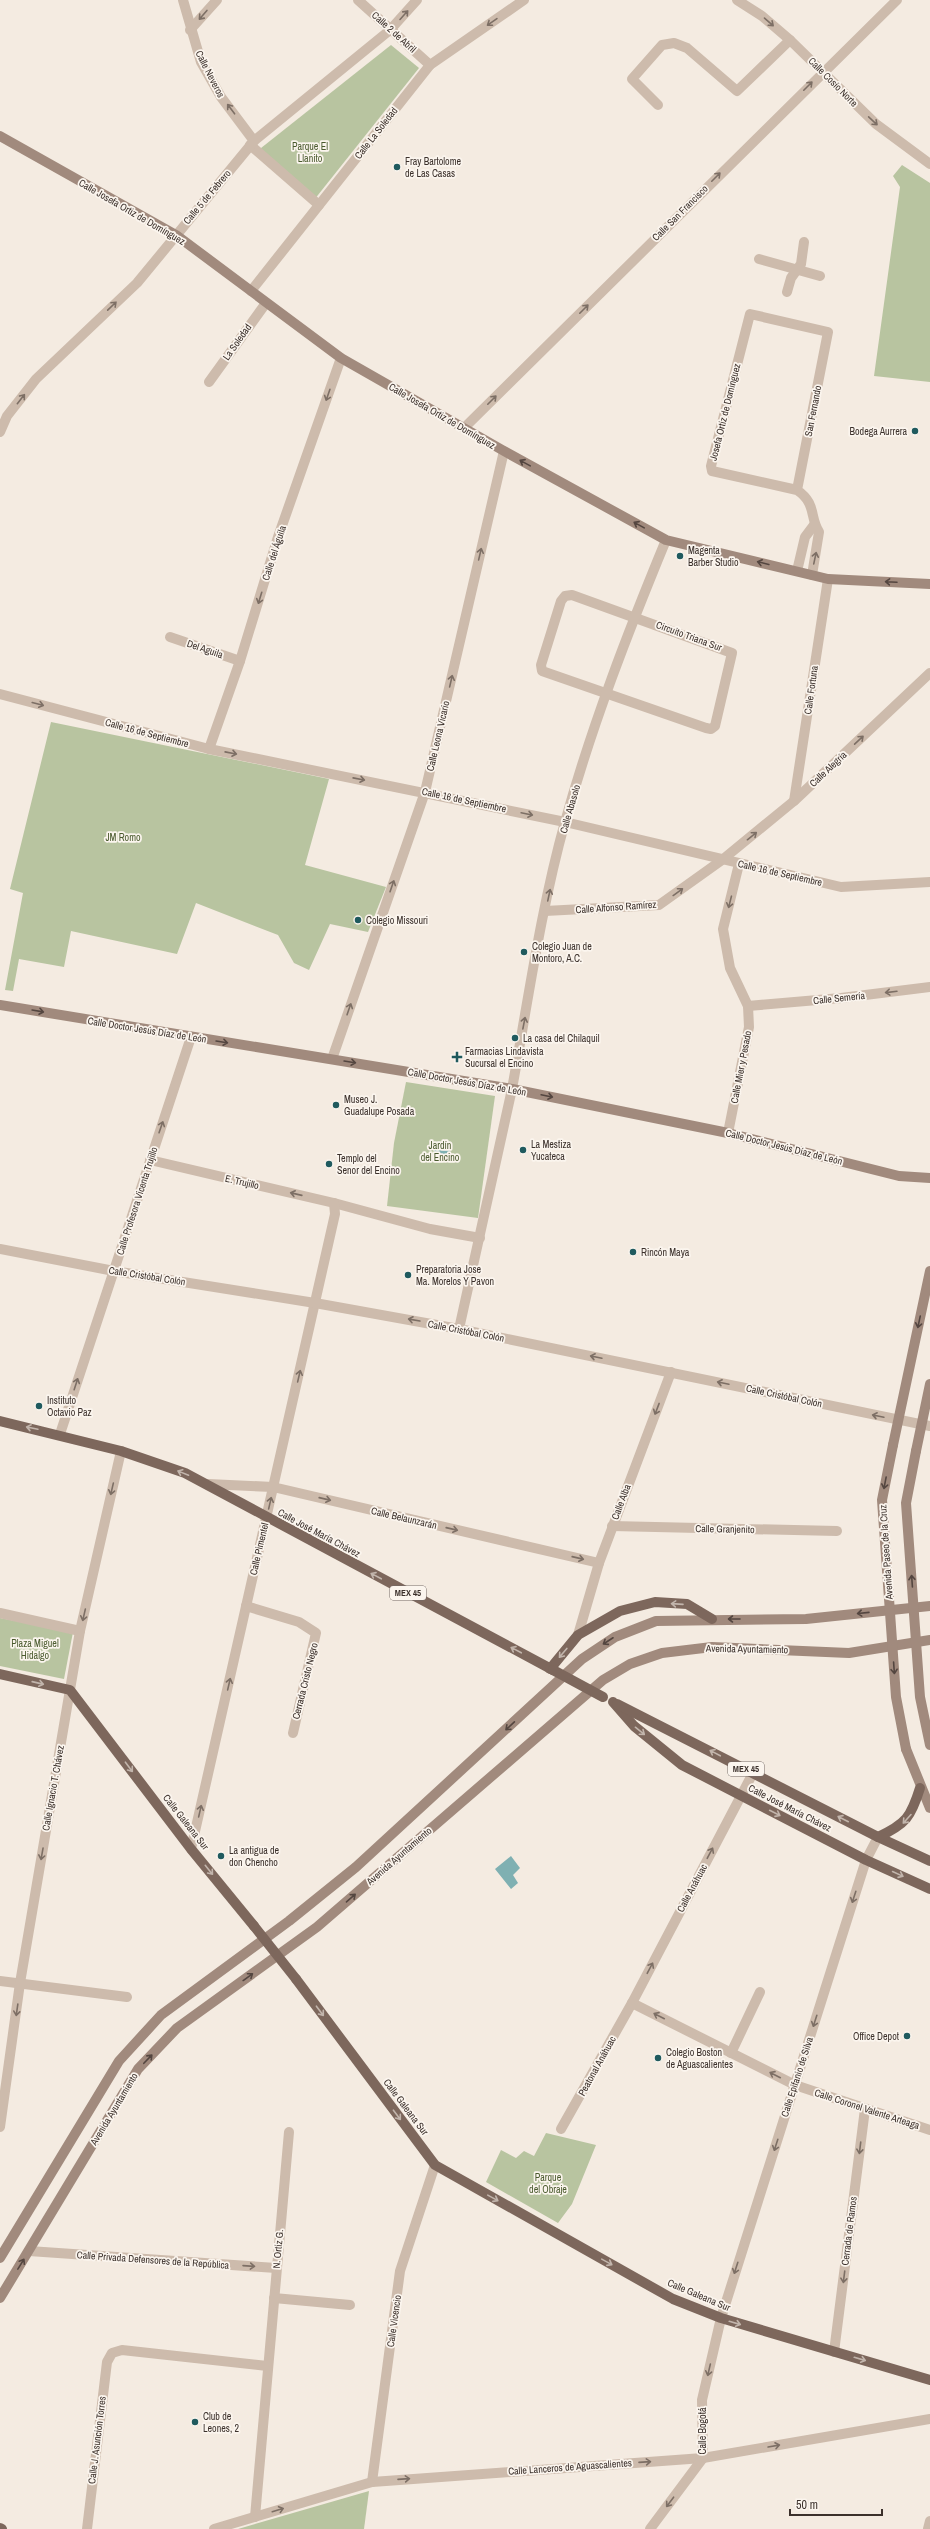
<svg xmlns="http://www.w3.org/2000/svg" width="930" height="2529" font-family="'Archivo Narrow',sans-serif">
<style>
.green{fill:#b8c4a0}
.water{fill:#7fb0b2}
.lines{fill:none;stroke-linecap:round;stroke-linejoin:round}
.pedestrian{stroke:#cdbbac;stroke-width:10}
.minor{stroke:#cdbbac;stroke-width:10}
.tertiary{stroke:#cdbbac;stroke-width:10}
.secondary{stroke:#a18a7d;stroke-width:10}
.primary{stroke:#7d675c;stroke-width:10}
.secondary-bridge{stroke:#a18a7d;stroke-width:10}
.primary-bridge{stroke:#7d675c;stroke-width:10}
.oneway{stroke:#7d6f65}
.oneway2{stroke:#544640}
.oneway3{stroke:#c2b5ac}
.poi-dot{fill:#1f5a5e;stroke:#fbf5ee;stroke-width:1.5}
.labels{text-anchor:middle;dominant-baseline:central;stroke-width:3.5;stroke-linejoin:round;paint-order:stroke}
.shield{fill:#fbf5ee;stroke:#756b66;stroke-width:1}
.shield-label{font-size:9px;font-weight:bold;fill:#3b302b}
.street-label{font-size:10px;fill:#3b302b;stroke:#fbf5ee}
.park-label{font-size:10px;fill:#4a5a2e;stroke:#fbf5ee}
.poi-label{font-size:10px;fill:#3b302b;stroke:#fbf5ee;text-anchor:start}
</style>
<rect width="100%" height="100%" fill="#f4ebe1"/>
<g class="green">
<polygon points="391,45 419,68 314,200 256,152"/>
<polygon points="902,165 930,183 930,382 874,376 900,187 893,176"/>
<polygon points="51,722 329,779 305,865 386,887 368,932 330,924 309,970 294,963 278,935 196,903 177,954 71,931 64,967 19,959 13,991 5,990 23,893 10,889"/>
<polygon points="406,1082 495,1096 478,1218 387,1206 394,1143"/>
<polygon points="0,1618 73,1632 64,1679 0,1666"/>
<polygon points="546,2133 596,2145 572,2204 558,2223 486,2182 501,2150 516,2158 524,2151 534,2156"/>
<polygon points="369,2491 364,2529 238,2529"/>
</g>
<g class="water">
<circle cx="442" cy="1150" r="8"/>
<polygon points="511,1856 520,1868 513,1875 518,1883 511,1889 495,1869"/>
</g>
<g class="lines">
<g class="pedestrian">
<polyline points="250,145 319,205"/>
<polyline points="759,259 820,276"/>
<polyline points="251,291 430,65"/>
<polyline points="787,292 791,278 801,264 804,242"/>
<polyline points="334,1203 430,1229 480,1238"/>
<polyline points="459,1329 512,1089"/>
<polyline points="0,1613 80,1631"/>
</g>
<g class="minor">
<polyline points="183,0 201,62 221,97 254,141"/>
<polyline points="358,0 430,65 524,0"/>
<polyline points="737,0 762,16 790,40 876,124 930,164"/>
<polyline points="190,30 217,0"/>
<polyline points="658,105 632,79 662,45 674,43 687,48 737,91 790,40"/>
<polyline points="209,382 266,303"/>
<polyline points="464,428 897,0"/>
<polyline points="0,432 7,416 36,379 137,283 254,141 390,30 417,0"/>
<path d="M797,490L828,332L750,314L711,466L712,471L797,490C817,504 809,516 819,532L812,575"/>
<polyline points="797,571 805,537 814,525"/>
<polygon points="572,595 732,653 715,726 711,729 706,728 542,671 541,665 561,601 565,596"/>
<polyline points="170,637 240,661"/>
<polyline points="209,749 240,661 278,537 341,358"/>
<polyline points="794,801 828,579"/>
<polyline points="545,911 659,905 722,860 794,801 930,673"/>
<polyline points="748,1006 841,998 930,987"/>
<polyline points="332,1059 425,792 504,451"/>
<path d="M512,1089C528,1001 541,908 565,822C592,725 628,632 666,540"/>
<polyline points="728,1133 749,1027 748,1006 730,968 723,929 739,864"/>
<polyline points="150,1160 334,1203 335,1214 191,1849"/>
<polyline points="60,1434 191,1037"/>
<polyline points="208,1484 273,1487 599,1563"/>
<polyline points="612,1526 837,1531"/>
<polyline points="246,1606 299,1622 316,1633 293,1733"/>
<polyline points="578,1635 599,1563 671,1372"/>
<polyline points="0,1981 127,1997"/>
<polyline points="632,2003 795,2085 930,2130"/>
<polyline points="731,2053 760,1992"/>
<polyline points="0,2127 20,1983 80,1631 121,1451"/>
<polyline points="561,2129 632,2003 753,1773"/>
<polyline points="29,2251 276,2268"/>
<polyline points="274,2298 350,2305"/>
<polyline points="834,2352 865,2109"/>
<polyline points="372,2482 400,2271 435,2165"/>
<polyline points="255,2517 289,2132"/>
<polyline points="87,2529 107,2362 112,2353 122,2350 267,2366"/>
<polyline points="214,2529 372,2482 703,2458 930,2419"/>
</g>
<g class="tertiary">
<polyline points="0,694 209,749 565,822 841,887 930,882"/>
<polyline points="0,1249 114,1271 315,1303 459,1329 930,1426"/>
<polyline points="650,2529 703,2458 702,2400 721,2318 866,1860 878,1837"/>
<polyline points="928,2529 930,2521"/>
</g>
<g class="secondary">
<polyline points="0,136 176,235 341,358 504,451 666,540 828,579 930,584"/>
<polyline points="0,1005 512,1089 728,1133 899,1176 930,1178"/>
<polyline points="893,1445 930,1271"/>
<polyline points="916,1451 930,1384"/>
<polyline points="906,1749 930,1808"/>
<polyline points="0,2258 119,2061 161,2015 289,1921 356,1867 582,1659 615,1637 656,1621 806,1619 930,1606"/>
<polyline points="0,2298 138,2069 177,2028 317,1927 603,1680 630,1664 662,1653 712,1647 849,1653 930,1640"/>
</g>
<g class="primary">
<polyline points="0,1421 121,1451 185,1473 553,1670"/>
<polyline points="550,1669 578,1635 620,1611 655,1602 687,1604 712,1619"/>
<polyline points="0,1674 70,1690 191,1849 254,1926"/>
<polyline points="613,1702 634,1726 682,1765 866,1860 930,1889"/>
<polyline points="617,1704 878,1837 930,1861"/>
<path d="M878,1837C906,1824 911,1817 920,1788"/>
<polyline points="296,1979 435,2165 673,2299 721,2318 930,2380"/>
<polyline points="0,2528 2,2529"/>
</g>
<g class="secondary-bridge">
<polyline points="893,1445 882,1500 896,1697 906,1749"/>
<polyline points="916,1451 906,1503 920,1697 930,1745"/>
</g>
<g class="primary-bridge">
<polyline points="553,1670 603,1697"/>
<polyline points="254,1926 296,1979"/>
</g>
</g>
<defs><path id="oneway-shaft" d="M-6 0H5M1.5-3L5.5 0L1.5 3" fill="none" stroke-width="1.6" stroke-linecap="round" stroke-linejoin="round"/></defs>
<g class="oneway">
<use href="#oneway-shaft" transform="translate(203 15) rotate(131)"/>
<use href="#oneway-shaft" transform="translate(404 15) rotate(-48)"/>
<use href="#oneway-shaft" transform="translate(492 22) rotate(145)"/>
<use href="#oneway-shaft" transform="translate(769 22) rotate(41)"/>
<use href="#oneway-shaft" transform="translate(808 86) rotate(-45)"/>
<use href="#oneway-shaft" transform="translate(231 109) rotate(-127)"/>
<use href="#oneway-shaft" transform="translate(873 121) rotate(43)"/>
<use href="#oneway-shaft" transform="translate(716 177) rotate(-45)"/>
<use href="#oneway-shaft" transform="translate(112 306) rotate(-44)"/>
<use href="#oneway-shaft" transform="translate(584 309) rotate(-45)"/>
<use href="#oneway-shaft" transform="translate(328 395) rotate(109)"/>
<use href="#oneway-shaft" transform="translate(21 399) rotate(-52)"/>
<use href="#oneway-shaft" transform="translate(492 400) rotate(-45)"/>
<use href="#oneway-shaft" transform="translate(480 554) rotate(-77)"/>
<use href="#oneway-shaft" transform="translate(815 558) rotate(-78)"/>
<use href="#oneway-shaft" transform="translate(260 598) rotate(107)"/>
<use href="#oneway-shaft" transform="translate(451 681) rotate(-77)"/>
<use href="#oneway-shaft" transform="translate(38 704) rotate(15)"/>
<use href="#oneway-shaft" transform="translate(859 740) rotate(-43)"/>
<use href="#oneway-shaft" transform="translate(231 753) rotate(11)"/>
<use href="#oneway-shaft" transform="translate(359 779) rotate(11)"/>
<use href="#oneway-shaft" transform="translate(527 814) rotate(12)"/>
<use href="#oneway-shaft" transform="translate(752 836) rotate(-39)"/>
<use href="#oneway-shaft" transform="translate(392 886) rotate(-71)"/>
<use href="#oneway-shaft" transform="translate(678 892) rotate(-36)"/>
<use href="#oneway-shaft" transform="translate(549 895) rotate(-78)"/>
<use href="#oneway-shaft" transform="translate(730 902) rotate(104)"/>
<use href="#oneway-shaft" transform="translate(891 992) rotate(173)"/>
<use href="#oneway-shaft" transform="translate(349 1009) rotate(-71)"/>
<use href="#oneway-shaft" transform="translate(524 1023) rotate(-79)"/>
<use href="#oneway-shaft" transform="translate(161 1127) rotate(-71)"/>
<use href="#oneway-shaft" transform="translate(296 1194) rotate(-167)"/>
<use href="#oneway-shaft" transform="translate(414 1320) rotate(-170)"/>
<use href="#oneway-shaft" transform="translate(596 1357) rotate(-168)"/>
<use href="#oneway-shaft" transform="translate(299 1376) rotate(-77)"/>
<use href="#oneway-shaft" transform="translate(723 1383) rotate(-168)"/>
<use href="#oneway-shaft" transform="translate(76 1384) rotate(-72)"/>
<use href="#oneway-shaft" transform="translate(657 1409) rotate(111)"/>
<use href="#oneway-shaft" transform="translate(878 1416) rotate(-168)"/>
<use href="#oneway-shaft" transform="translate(112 1489) rotate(103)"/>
<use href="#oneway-shaft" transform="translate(325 1499) rotate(13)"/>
<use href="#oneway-shaft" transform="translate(270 1503) rotate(-77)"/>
<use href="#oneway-shaft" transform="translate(452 1529) rotate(13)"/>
<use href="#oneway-shaft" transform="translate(578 1558) rotate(13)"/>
<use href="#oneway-shaft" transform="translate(84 1615) rotate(103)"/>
<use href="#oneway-shaft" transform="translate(229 1684) rotate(-77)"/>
<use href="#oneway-shaft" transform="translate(200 1811) rotate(-77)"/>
<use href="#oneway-shaft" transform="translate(710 1853) rotate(-62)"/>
<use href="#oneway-shaft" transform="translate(42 1854) rotate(100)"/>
<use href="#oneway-shaft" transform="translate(854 1897) rotate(108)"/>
<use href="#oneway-shaft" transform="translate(650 1968) rotate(-62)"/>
<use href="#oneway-shaft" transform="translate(17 2010) rotate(98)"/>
<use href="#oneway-shaft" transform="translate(659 2016) rotate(-153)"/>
<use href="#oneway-shaft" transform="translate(815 2021) rotate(108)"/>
<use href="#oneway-shaft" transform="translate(775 2075) rotate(-153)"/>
<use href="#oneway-shaft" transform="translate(776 2145) rotate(108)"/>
<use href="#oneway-shaft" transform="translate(860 2148) rotate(97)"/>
<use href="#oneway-shaft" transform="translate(249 2266) rotate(4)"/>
<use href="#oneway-shaft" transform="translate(736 2268) rotate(108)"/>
<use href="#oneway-shaft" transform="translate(844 2277) rotate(97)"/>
<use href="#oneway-shaft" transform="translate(709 2370) rotate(103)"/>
<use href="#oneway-shaft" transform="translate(774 2446) rotate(-10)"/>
<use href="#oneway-shaft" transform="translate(645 2462) rotate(-4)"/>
<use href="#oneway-shaft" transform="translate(404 2479) rotate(-4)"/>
<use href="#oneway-shaft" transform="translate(670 2502) rotate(127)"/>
<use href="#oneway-shaft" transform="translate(278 2510) rotate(-17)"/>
</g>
<g class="oneway2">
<use href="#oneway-shaft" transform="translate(525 463) rotate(-151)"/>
<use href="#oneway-shaft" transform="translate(639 525) rotate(-151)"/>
<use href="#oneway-shaft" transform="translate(763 563) rotate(-166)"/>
<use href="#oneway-shaft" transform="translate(891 582) rotate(-177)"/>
<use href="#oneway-shaft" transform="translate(38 1011) rotate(10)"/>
<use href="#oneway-shaft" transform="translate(222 1042) rotate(9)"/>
<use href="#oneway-shaft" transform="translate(350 1062) rotate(9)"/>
<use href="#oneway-shaft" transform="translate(547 1096) rotate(12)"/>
<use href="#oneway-shaft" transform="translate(919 1322) rotate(102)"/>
<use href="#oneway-shaft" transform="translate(885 1483) rotate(101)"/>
<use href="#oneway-shaft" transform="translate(912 1581) rotate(-94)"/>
<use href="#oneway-shaft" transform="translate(863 1613) rotate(174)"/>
<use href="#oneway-shaft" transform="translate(734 1619) rotate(180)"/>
<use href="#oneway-shaft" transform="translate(608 1641) rotate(147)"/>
<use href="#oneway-shaft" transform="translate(894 1668) rotate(86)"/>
<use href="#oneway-shaft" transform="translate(510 1726) rotate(137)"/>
<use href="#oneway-shaft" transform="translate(351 1898) rotate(-41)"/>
<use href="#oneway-shaft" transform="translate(248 1977) rotate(-36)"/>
<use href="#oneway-shaft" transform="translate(148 2059) rotate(-46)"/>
<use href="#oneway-shaft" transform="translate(21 2264) rotate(-58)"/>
</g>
<g class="oneway3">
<use href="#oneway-shaft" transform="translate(32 1428) rotate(-168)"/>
<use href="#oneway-shaft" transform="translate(183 1473) rotate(-158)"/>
<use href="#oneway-shaft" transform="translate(376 1576) rotate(-152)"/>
<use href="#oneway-shaft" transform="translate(677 1604) rotate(-176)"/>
<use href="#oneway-shaft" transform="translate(516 1650) rotate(-152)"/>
<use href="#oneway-shaft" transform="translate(563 1653) rotate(130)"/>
<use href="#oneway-shaft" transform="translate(38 1683) rotate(13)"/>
<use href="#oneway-shaft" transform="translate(640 1731) rotate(39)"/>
<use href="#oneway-shaft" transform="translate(715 1753) rotate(-152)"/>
<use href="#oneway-shaft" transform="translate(129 1767) rotate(53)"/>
<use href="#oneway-shaft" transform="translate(775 1813) rotate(27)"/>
<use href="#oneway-shaft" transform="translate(843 1819) rotate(-153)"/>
<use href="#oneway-shaft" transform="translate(907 1819) rotate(132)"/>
<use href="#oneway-shaft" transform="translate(209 1870) rotate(51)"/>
<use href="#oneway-shaft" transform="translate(898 1874) rotate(25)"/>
<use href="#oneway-shaft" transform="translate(320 2011) rotate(53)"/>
<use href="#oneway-shaft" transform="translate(397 2115) rotate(53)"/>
<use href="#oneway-shaft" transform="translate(493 2198) rotate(29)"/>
<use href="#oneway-shaft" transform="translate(607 2262) rotate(29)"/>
<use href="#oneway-shaft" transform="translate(735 2323) rotate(16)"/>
<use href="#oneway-shaft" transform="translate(860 2359) rotate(16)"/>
</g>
<g class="poi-dot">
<circle cx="397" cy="167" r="4"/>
<circle cx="915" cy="431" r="4"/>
<circle cx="680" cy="556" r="4"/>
<circle cx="358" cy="920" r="4"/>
<circle cx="524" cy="952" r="4"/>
<circle cx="515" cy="1038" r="4"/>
<path d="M455 1051h4v4h4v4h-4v4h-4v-4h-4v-4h4z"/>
<circle cx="336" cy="1105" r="4"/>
<circle cx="523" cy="1150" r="4"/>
<circle cx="329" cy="1164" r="4"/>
<circle cx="633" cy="1252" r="4"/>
<circle cx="408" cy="1275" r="4"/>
<circle cx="39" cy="1406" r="4"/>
<circle cx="221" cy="1856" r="4"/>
<circle cx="907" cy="2036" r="4"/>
<circle cx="658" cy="2058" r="4"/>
<circle cx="195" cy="2422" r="4"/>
</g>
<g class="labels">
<g class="shield">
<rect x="390" y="1586" width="36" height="14" rx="3"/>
<rect x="728" y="1762" width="36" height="14" rx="3"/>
</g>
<g class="shield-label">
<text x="408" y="1593">MEX 45</text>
<text x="746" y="1769">MEX 45</text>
</g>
<g class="street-label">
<text transform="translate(394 32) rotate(42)">Calle 2 de Abril</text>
<text transform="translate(210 74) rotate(63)">Calle Neveros</text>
<text transform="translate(833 82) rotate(45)">Calle Cosío Norte</text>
<text transform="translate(376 133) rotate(-52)">Calle La Soledad</text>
<text transform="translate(207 197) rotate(-50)">Calle 5 de Febrero</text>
<text transform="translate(132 212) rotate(30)">Calle Josefa Ortiz de Domínguez</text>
<text transform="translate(680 213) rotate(-45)">Calle San Francisco</text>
<text transform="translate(237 342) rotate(-55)">La Soledad</text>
<text transform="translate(813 411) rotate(-79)">San Fernando</text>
<text transform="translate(725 412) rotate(-76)">Josefa Ortiz de Domínguez</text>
<text transform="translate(442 416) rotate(30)">Calle Josefa Ortiz de Domínguez</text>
<text transform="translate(274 553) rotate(-72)">Calle del Águila</text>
<text transform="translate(689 636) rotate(20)">Circuito Triana Sur</text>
<text transform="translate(205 649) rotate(19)">Del Aguila</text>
<text transform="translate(811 690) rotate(-82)">Calle Fortuna</text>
<text transform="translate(147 733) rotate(15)">Calle 16 de Septiembre</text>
<text transform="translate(438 736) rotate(-77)">Calle Leona Vicario</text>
<text transform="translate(828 769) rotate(-43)">Calle Alegría</text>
<text transform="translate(464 800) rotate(12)">Calle 16 de Septiembre</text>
<text transform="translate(570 809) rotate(-74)">Calle Abasolo</text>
<text transform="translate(780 873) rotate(13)">Calle 16 de Septiembre</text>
<text transform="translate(616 907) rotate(-4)">Calle Alfonso Ramírez</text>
<text transform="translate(839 998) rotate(-6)">Calle Semería</text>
<text transform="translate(147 1030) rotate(9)">Calle Doctor Jesús Díaz de León</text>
<text transform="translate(741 1067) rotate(-79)">Calle Mier y Pesado</text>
<text transform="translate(467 1082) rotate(10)">Calle Doctor Jesús Díaz de León</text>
<text transform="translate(784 1147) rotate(14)">Calle Doctor Jesús Díaz de León</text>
<text transform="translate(242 1182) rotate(13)">E. Trujillo</text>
<text transform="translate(137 1201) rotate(-72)">Calle Profesora Vicenta Trujillo</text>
<text transform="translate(147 1276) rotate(9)">Calle Cristóbal Colón</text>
<text transform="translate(466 1331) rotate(11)">Calle Cristóbal Colón</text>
<text transform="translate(784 1396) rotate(12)">Calle Cristóbal Colón</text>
<text transform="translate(621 1502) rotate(-69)">Calle Alba</text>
<text transform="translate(404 1518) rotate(13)">Calle Belaunzarán</text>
<text transform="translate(725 1529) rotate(1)">Calle Granjenito</text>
<text transform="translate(319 1533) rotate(28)">Calle José María Chávez</text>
<text transform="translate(259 1549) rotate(-77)">Calle Pimentel</text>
<text transform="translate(886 1552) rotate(-94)">Avenida Paseo de la Cruz</text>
<text transform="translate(747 1649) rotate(1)">Avenida Ayuntamiento</text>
<text transform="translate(305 1681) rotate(-76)">Cerrada Cristo Negro</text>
<text transform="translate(53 1788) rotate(-80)">Calle Ignacio T. Chávez</text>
<text transform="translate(790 1808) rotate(27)">Calle José María Chávez</text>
<text transform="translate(186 1822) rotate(52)">Calle Galeana Sur</text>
<text transform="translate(399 1856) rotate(-41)">Avenida Ayuntamiento</text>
<text transform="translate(692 1888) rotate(-62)">Calle Anáhuac</text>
<text transform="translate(597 2066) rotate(-61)">Peatonal Anáhuac</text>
<text transform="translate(797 2077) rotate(-72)">Calle Epifanio de Silva</text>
<text transform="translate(406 2107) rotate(53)">Calle Galeana Sur</text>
<text transform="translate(114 2109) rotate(-59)">Avenida Ayuntamiento</text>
<text transform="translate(867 2109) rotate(18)">Calle Coronel Valente Arteaga</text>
<text transform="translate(849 2231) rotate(-83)">Cerrada de Ramos</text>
<text transform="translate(278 2249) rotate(-85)">N. Ortiz G.</text>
<text transform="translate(153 2260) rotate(4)">Calle Privada Defensores de la República</text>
<text transform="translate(699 2295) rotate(23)">Calle Galeana Sur</text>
<text transform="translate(394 2321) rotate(-82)">Calle Vicencio</text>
<text transform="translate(702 2431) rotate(-90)">Calle Bogotá</text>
<text transform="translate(97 2440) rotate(-83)">Calle J. Asunción Torres</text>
<text transform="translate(570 2467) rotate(-4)">Calle Lanceros de Aguascalientes</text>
</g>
<g class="park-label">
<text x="310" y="146">Parque El<tspan x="310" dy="12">Llanito</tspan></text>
<text x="123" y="837">JM Romo</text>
<text x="440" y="1145">Jardín<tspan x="440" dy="12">del Encino</tspan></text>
<text x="35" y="1643">Plaza Miguel<tspan x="35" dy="12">Hidalgo</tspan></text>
<text x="548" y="2177">Parque<tspan x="548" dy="12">del Obraje</tspan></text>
</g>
<g class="poi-label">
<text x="405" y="161">Fray Bartolome<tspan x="405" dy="12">de Las Casas</tspan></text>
<text x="907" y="431" text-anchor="end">Bodega Aurrera</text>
<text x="688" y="550">Magenta<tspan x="688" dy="12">Barber Studio</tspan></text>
<text x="366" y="920">Colegio Missouri</text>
<text x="532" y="946">Colegio Juan de<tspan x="532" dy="12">Montoro, A.C.</tspan></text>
<text x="523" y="1038">La casa del Chilaquil</text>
<text x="465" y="1051">Farmacias Lindavista<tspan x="465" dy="12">Sucursal el Encino</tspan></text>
<text x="344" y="1099">Museo J.<tspan x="344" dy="12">Guadalupe Posada</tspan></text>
<text x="531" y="1144">La Mestiza<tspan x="531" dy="12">Yucateca</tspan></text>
<text x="337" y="1158">Templo del<tspan x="337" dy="12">Senor del Encino</tspan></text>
<text x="641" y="1252">Rincón Maya</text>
<text x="416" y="1269">Preparatoria Jose<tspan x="416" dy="12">Ma. Morelos Y Pavon</tspan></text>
<text x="47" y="1400">Instituto<tspan x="47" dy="12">Octavio Paz</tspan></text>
<text x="229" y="1850">La antigua de<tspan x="229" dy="12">don Chencho</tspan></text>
<text x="899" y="2036" text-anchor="end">Office Depot</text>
<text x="666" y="2052">Colegio Boston<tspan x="666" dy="12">de Aguascalientes</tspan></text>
<text x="203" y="2416">Club de<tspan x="203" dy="12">Leones, 2</tspan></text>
</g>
</g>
<path d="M790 2509v6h92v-6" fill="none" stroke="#3b302b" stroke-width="2"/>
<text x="796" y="2509" font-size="12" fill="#3b302b" stroke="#fbf5ee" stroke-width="3" paint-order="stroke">50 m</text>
</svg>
